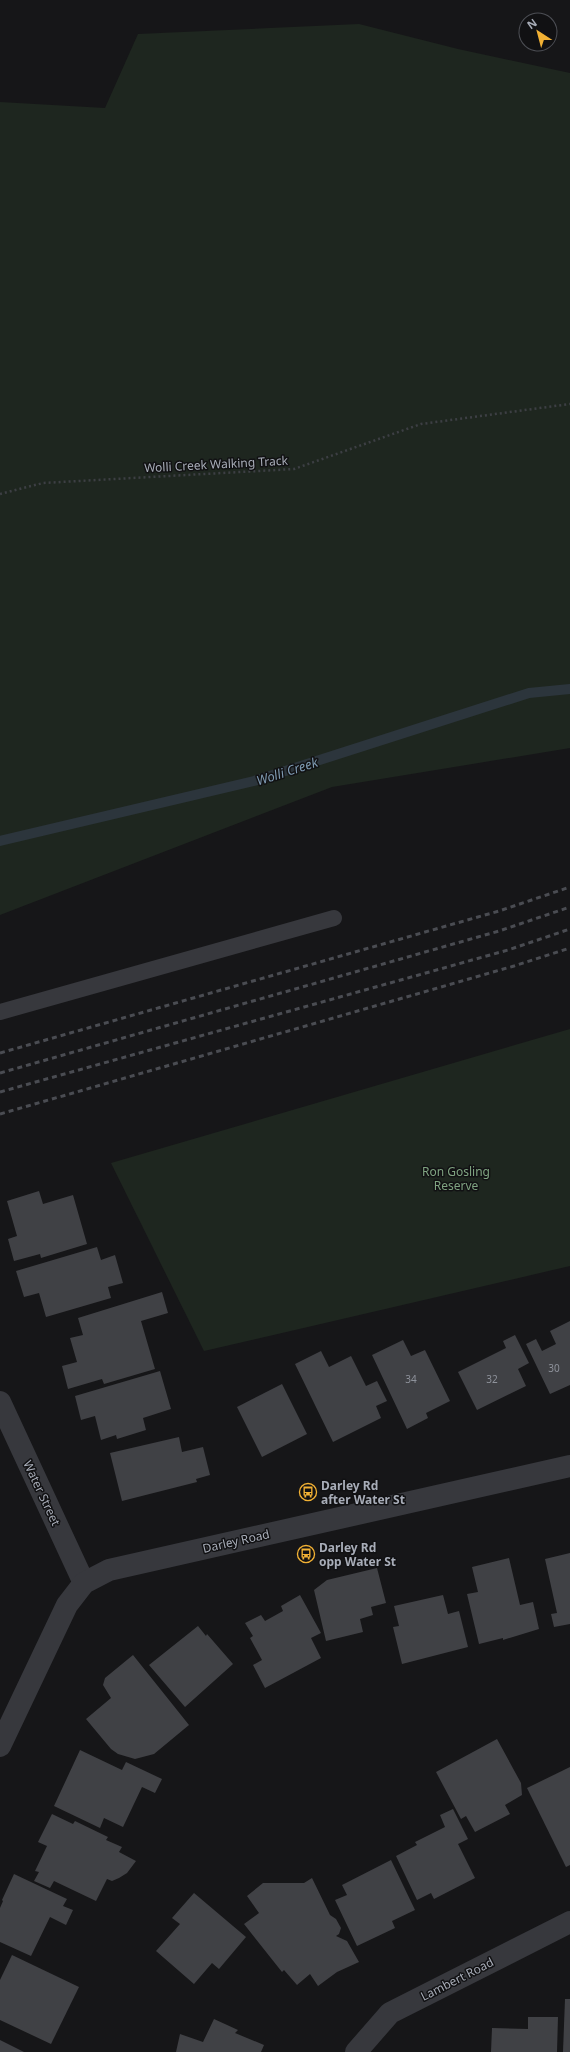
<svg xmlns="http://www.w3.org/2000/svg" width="570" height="2052" font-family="'Noto Sans',sans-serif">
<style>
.green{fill:#1e261f}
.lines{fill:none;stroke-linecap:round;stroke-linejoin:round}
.stream{stroke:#2c353c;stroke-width:10}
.building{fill:#404145}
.path{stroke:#3d3f44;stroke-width:2.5;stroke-dasharray:2 3;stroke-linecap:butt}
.lane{stroke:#37383d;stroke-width:16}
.street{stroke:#37383d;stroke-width:22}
.rail{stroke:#4a4c52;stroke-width:3;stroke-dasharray:5 4;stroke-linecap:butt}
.labels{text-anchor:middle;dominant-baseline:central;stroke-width:3;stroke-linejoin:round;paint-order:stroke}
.number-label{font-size:10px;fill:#8e929b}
.street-label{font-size:12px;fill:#a8adb8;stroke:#111113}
.park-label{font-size:12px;fill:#7fa381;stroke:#111113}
.poi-label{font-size:12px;font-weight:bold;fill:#a8adb8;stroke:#111113;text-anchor:start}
.water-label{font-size:13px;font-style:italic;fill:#7f9bb3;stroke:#111113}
</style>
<rect width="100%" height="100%" fill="#161618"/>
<g class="green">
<polygon points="359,24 458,49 570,73 570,748 332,787 0,915 0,102 105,108 138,34"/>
<polygon points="570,1029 570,1266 204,1351 111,1163"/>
</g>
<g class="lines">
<polyline class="stream" points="0,841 254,781 529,693 570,689"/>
</g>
<g class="building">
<polygon points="39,1191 43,1204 73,1195 87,1244 41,1258 40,1254 14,1261 8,1239 17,1236 7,1201"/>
<polygon points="97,1247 101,1260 115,1255 123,1283 108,1287 111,1298 46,1317 39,1293 24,1297 16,1271"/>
<polygon points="162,1292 168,1313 141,1321 155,1369 104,1384 102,1379 68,1389 62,1366 77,1362 70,1338 83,1335 78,1318"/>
<polygon points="570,1321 570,1385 550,1394 526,1344 536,1339 542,1351 556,1344 550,1331"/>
<polygon points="515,1335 529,1363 518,1369 526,1386 477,1410 458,1372 506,1348 503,1341"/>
<polygon points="403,1340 411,1356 425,1350 450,1401 426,1413 428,1418 407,1429 372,1355"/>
<polygon points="321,1351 329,1367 351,1356 366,1386 377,1381 387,1401 376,1406 381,1418 333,1442 295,1364"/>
<polygon points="160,1371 171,1409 143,1418 146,1430 117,1439 116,1435 101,1440 95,1416 81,1420 75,1396"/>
<polygon points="282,1384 307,1434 262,1457 237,1407"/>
<polygon points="179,1437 182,1452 203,1447 210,1475 196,1479 197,1482 122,1501 110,1453"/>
<polygon points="570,1553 570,1624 554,1627 551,1614 557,1613 545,1559"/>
<polygon points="509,1558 520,1605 533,1602 539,1629 503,1640 503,1638 479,1644 467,1594 478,1592 472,1567"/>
<polygon points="377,1568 386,1603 371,1607 373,1615 360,1619 363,1632 326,1641 314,1590 327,1580"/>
<polygon points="300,1595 321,1633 311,1638 321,1658 265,1688 253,1665 262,1660 250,1638 253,1636 245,1623 261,1615 265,1621 283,1611 281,1606"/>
<polygon points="443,1595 448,1614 459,1611 468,1647 402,1664 393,1627 399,1626 394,1606"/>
<polygon points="198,1626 206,1636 207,1634 233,1664 185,1707 149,1665"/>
<polygon points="133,1655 189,1725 154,1754 135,1759 118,1754 111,1749 86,1719 111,1698 103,1685 105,1678"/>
<polygon points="497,1739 521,1783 522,1795 505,1805 510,1814 475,1832 466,1816 461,1819 436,1772"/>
<polygon points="80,1750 122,1770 126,1762 162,1779 155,1793 142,1787 123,1827 104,1818 100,1828 54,1806"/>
<polygon points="570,1767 570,1865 566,1867 527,1788"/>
<polygon points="453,1809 468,1839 458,1844 475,1878 434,1899 431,1893 417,1900 396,1856 417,1845 415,1842 445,1827 440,1815"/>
<polygon points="52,1814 73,1824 75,1821 108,1837 106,1840 122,1847 119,1852 136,1861 127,1873 119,1878 112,1881 107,1879 96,1901 54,1881 50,1888 34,1881 39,1872 35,1871 47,1846 38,1842"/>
<polygon points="391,1860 415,1910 392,1921 395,1928 357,1946 335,1900 347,1895 342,1885"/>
<polygon points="14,1874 67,1899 63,1906 73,1910 66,1925 50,1917 31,1956 0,1942 0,1908 3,1901 2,1900"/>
<polygon points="312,1878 330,1915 336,1919 341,1928 339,1934 336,1936 347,1941 359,1962 337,1972 318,1986 310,1974 297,1985 284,1970 282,1972 244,1924 259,1913 247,1896 263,1883 304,1883"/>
<polygon points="194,1893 246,1937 219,1969 212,1963 194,1984 156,1951 180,1924 172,1918"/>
<polygon points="12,1955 79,1987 51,2044 0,2020 0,1980"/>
<polygon points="565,1999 570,1999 570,2052 563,2052"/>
<polygon points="528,2017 558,2017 557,2052 491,2052 492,2028 528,2029"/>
<polygon points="214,2019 238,2030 235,2033 264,2045 261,2052 176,2052 180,2034 203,2042"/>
<polygon points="0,2040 24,2052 0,2052"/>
</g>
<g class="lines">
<polyline class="path" points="0,494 43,483 294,469 421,424 570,404"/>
<polyline class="lane" points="0,1012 334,918"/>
<g class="street">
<polyline points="0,1402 84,1583"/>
<polyline points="0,1746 67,1605 84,1583 109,1570 570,1466"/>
<polyline points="356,2052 390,2013 570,1922"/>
</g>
<g class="rail">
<polyline points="0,1053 499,911 570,887"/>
<polyline points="0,1073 499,931 570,907"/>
<polyline points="0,1092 508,950 570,929"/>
<polyline points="0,1114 514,966 570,948"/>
</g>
</g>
<defs>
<g id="bus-ring" transform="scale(0.9)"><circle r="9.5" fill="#111113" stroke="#f2b134" stroke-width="1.5"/><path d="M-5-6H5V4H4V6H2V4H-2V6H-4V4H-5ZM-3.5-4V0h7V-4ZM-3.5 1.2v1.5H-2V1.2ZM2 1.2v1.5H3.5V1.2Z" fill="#f2b134"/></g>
</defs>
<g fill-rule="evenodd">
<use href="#bus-ring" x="308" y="1492"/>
<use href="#bus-ring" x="306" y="1554"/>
</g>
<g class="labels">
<g class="number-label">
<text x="554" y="1368">30</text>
<text x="411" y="1379">34</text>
<text x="492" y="1379">32</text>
</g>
<g class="street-label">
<text transform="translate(216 464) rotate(-3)">Wolli Creek Walking Track</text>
<text transform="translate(42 1493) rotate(65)">Water Street</text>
<text transform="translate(236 1541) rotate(-13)">Darley Road</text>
<text transform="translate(457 1979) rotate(-27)">Lambert Road</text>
</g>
<g class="park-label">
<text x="456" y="1171">Ron Gosling<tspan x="456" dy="14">Reserve</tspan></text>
</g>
<g class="poi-label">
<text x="321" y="1485">Darley Rd<tspan x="321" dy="14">after Water St</tspan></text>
<text x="319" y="1547">Darley Rd<tspan x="319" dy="14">opp Water St</tspan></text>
</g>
<g class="water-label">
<text transform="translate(287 771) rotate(-18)">Wolli Creek</text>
</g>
</g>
<g transform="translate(538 32) rotate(324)"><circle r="19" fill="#111113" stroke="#4d4f55"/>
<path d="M0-3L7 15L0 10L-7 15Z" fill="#f2b134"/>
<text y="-6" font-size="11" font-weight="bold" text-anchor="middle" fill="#a8adb8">N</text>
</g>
</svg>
